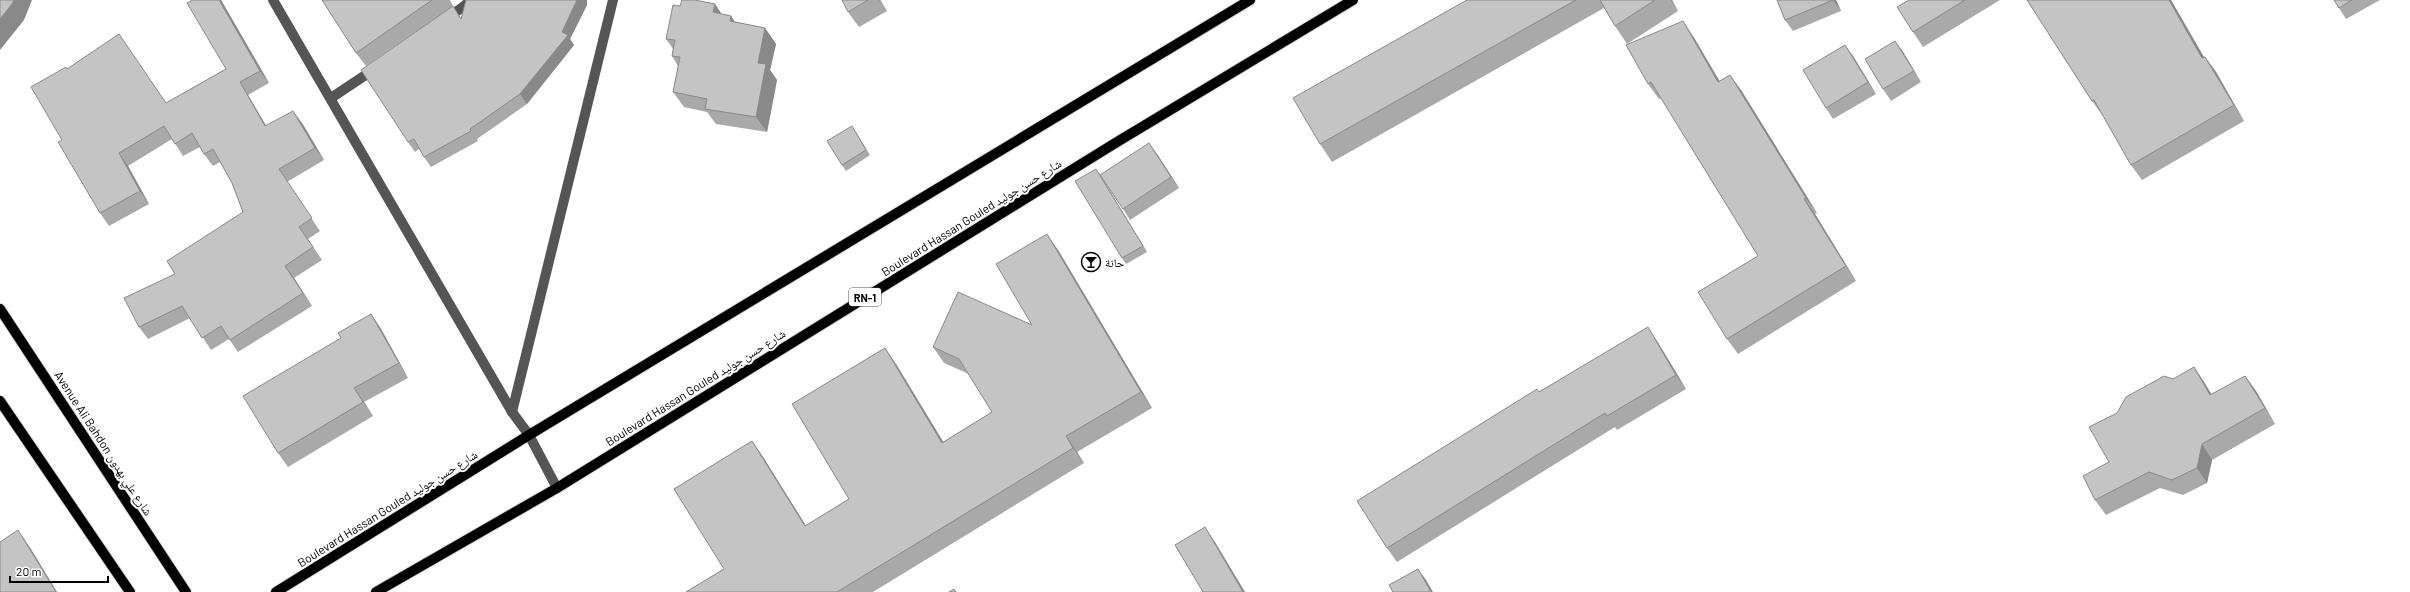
<svg xmlns="http://www.w3.org/2000/svg" width="2410" height="592" font-family="Barlow,'Noto Naskh Arabic',sans-serif">
<style>
.lines{fill:none;stroke-linecap:round;stroke-linejoin:round}
.major-casing{stroke:#dbdbdb;stroke-width:12}
.minor{stroke:#555;stroke-width:10}
.major{stroke:#000;stroke-width:10}
.wall{fill:#a9a9a9}
.shaded-wall{fill:#898989}
.building{fill:#c4c4c4;stroke:#898989}
.labels{text-anchor:middle;dominant-baseline:central;stroke-width:4;stroke-linejoin:round;paint-order:stroke}
.shield{fill:#fff;stroke:#4c4c4c;stroke-width:1}
.shield-label{font-size:11px;font-weight:bold;fill:#000}
.street-label{font-size:12px;fill:#000;stroke:#fff}
.poi-label{font-size:12px;fill:#000;stroke:#fff;text-anchor:start}
</style>
<rect width="100%" height="100%" fill="#fff"/>
<g class="lines">
<g class="major-casing">
<g id="major">
<polyline points="0,309 186,592"/>
<polyline points="0,401 130,592"/>
<polyline points="276,592 529,435 1250,0"/>
<polyline points="376,592 557,488 1117,142 1353,0"/>
</g>
</g>
<g class="minor">
<polyline points="273,0 512,412 529,435 557,488"/>
<polyline points="446,19 467,4 468,0"/>
<polyline points="331,98 376,68"/>
<polyline points="512,412 613,0"/>
</g>
<use href="#major" class="major"/>
</g>
<g class="wall">
<polygon points="221,0 269,83 248,95 266,126 302,123 324,160 287,182 320,231 308,239 322,260 294,278 312,306 238,352 229,339 211,350 190,318 148,339 139,327 175,274 243,212 232,183 220,162 213,166 204,154 200,147 183,156 172,139 128,166 149,204 109,226 100,213 62,140 67,69 166,103 226,69"/>
<polygon points="322,0 450,0 453,6 366,66 356,53"/>
<polygon points="842,0 880,0 887,11 859,27 848,12"/>
<polygon points="1467,0 1672,0 1678,11 1627,44 1615,26 1604,8 1332,162 1320,144"/>
<polygon points="1777,0 1836,0 1841,11 1793,31 1785,20"/>
<polygon points="1909,0 2000,0 1923,47 1913,32"/>
<polygon points="2027,0 2171,0 2204,57 2205,57 2216,72 2244,121 2142,180 2131,165 2103,116 2092,101"/>
<polygon points="2334,0 2380,0 2346,19"/>
<polygon points="715,4 721,14 731,16 735,22 765,28 776,44 770,70 777,80 767,132 716,124 707,112 684,107 673,92 678,66 672,56 673,49 666,39 680,6"/>
<polygon points="587,5 570,39 574,45 527,104 477,139 478,141 431,167 424,157 419,149 415,152 408,142 461,18"/>
<polygon points="1693,36 1719,81 1741,90 1817,213 1815,214 1856,281 1738,354 1727,339 1758,256 1661,98 1659,99 1648,84"/>
<polygon points="1895,41 1903,52 1921,82 1891,101 1883,89"/>
<polygon points="1853,56 1876,94 1833,119 1826,108"/>
<polygon points="856,132 870,155 846,171 842,165"/>
<polygon points="1157,154 1179,188 1130,220 1123,209"/>
<polygon points="1096,169 1147,252 1126,264 1122,258"/>
<polygon points="1058,250 1152,408 1077,452 1084,463 873,592 686,592 724,569 752,441 763,457 806,526 849,499 896,364 943,442 992,412 969,374 944,363 933,347 1032,325"/>
<polygon points="371,314 381,329 408,378 364,402 373,416 288,467 278,453 341,338"/>
<polygon points="1657,341 1686,389 1617,430 1615,427 1397,562 1387,548 1539,392"/>
<polygon points="2194,367 2204,382 2212,395 2245,376 2256,391 2275,424 2212,460 2207,483 2183,495 2160,488 2106,515 2095,500 2109,462 2117,413"/>
</g>
<g class="shaded-wall">
<polygon points="14,0 32,0 24,20 0,50 0,19"/>
<polygon points="219,0 221,0 269,83 260,71"/>
<polygon points="577,0 587,0 587,5 570,39 574,45 527,104 520,94 562,32"/>
<polygon points="879,0 880,0 887,11"/>
<polygon points="1671,0 1672,0 1678,11"/>
<polygon points="1833,0 1836,0 1841,11"/>
<polygon points="2169,0 2171,0 2213,73 2202,58"/>
<polygon points="715,4 725,19 713,12"/>
<polygon points="731,16 741,31 730,21"/>
<polygon points="1683,21 1693,36 1729,97 1718,82"/>
<polygon points="765,28 776,44 770,70 777,80 767,132 756,117 758,63"/>
<polygon points="1895,41 1903,52 1921,82 1914,71"/>
<polygon points="1845,45 1853,56 1876,94 1868,82"/>
<polygon points="2205,57 2216,72 2244,121 2234,105"/>
<polygon points="1730,75 1741,90 1817,213 1806,198"/>
<polygon points="240,82 248,95 274,139 265,126"/>
<polygon points="293,111 302,123 324,160 315,148"/>
<polygon points="1149,143 1157,154 1179,188 1171,177"/>
<polygon points="119,153 128,166 149,204 140,191"/>
<polygon points="1096,169 1100,175 1147,252 1143,246"/>
<polygon points="1804,199 1815,214 1856,281 1846,266"/>
<polygon points="1047,234 1058,250 1152,408 1141,392"/>
<polygon points="285,266 294,278 312,306 303,293"/>
<polygon points="371,314 381,329 408,378 399,363"/>
<polygon points="1648,327 1657,341 1686,389 1676,375"/>
<polygon points="885,348 896,364 953,458 942,443"/>
<polygon points="2194,367 2204,382 2221,411 2210,395"/>
<polygon points="2245,376 2256,391 2275,424"/>
<polygon points="354,388 364,402 373,416 363,402"/>
<polygon points="1066,436 1077,452 1084,463 1073,448"/>
<polygon points="752,441 763,457 816,542 805,526"/>
<polygon points="2202,444 2212,460 2207,483 2197,468"/>
<polygon points="1205,527 1215,542 1245,592 1243,592"/>
<polygon points="18,530 31,549 57,592 56,592"/>
<polygon points="1418,569 1426,580 1433,592 1431,592"/>
</g>
<g class="building">
<polygon points="0,0 14,0 12,4 0,19"/>
<polygon points="192,0 219,0 260,71 240,82 265,126 293,111 315,148 279,169 312,218 299,227 313,247 285,266 303,293 230,340 221,326 202,338 182,306 139,327 124,298 175,274 167,261 243,212 232,183 213,149 204,154 192,133 175,144 164,126 119,153 140,191 100,213 58,142 62,140 31,87 66,67 67,69 119,34 166,103 226,69 187,3"/>
<polygon points="322,0 432,0 356,53"/>
<polygon points="466,0 577,0 562,32 568,35 520,94 470,129 471,131 424,157 414,139 408,142 361,70 453,6 461,19"/>
<polygon points="682,0 695,0 715,4 713,12 731,16 730,21 765,28 758,63 766,64 756,117 705,109 707,99 673,92 680,57 672,56 675,40 666,39 673,5 680,6"/>
<polygon points="842,0 868,0 848,12"/>
<polygon points="1467,0 1576,0 1320,144 1293,98"/>
<polygon points="1600,0 1655,0 1615,26"/>
<polygon points="1777,0 1833,0 1785,20"/>
<polygon points="1909,0 1965,0 1913,32 1897,7"/>
<polygon points="2027,0 2169,0 2202,58 2205,57 2234,105 2131,165 2094,100 2092,101"/>
<polygon points="2334,0 2352,0 2339,8"/>
<polygon points="1683,21 1718,82 1730,75 1806,198 1804,199 1846,266 1727,339 1698,292 1758,256 1651,82 1648,84 1626,45"/>
<polygon points="1895,41 1914,71 1883,89 1865,59"/>
<polygon points="1845,45 1868,82 1826,108 1803,70"/>
<polygon points="852,126 866,150 842,165 827,141"/>
<polygon points="1149,143 1171,177 1123,209 1100,175"/>
<polygon points="1096,169 1143,246 1122,258 1075,181"/>
<polygon points="1047,234 1141,392 1066,436 1073,448 837,592 686,592 724,569 674,489 752,441 805,526 849,499 792,404 885,348 942,443 992,412 959,359 933,347 958,292 1032,325 996,264"/>
<polygon points="371,314 399,363 354,388 363,402 278,453 243,396 341,338 338,333"/>
<polygon points="1648,327 1676,375 1607,416 1605,413 1387,548 1357,501 1537,389 1539,392"/>
<polygon points="2194,367 2210,395 2245,376 2265,408 2202,444 2197,468 2172,480 2149,472 2095,500 2083,476 2109,462 2089,427 2117,413 2126,397 2164,376 2173,379"/>
<polygon points="1205,527 1243,592 1203,592 1175,545"/>
<polygon points="18,530 56,592 0,592 0,542"/>
<polygon points="1418,569 1431,592 1393,592 1389,585"/>
<polygon points="954,589 956,592 949,592"/>
</g>
<defs>
<g id="bar-ring" transform="scale(1)"><circle r="9.5" fill="#fff" stroke="#000" stroke-width="1.5"/><path d="M-6-5H6L.8 .8V4.5H3.5V6h-7V4.5H-.8V.8Z" fill="#000"/></g>
</defs>
<g fill-rule="evenodd">
<use href="#bar-ring" x="1091" y="262"/>
</g>
<g class="labels">
<rect class="shield" x="849" y="288" width="32" height="18" rx="3"/>
<g class="shield-label">
<text x="865" y="297">RN-1</text>
</g>
<g class="street-label">
<text transform="translate(971 217) rotate(-32)">Boulevard Hassan Gouled شارع حسن جوليد</text>
<text transform="translate(695 387) rotate(-32)">Boulevard Hassan Gouled شارع حسن جوليد</text>
<text transform="translate(104 443) rotate(57)">Avenue Ali Bahdon شارع علي بهدون</text>
<text transform="translate(387 508) rotate(-32)">Boulevard Hassan Gouled شارع حسن جوليد</text>
</g>
<g class="poi-label">
<text x="1105" y="262">حانة</text>
</g>
</g>
<path d="M10 576v6h98v-6" fill="none" stroke="#000000" stroke-width="2"/>
<text x="16" y="576" font-size="12" fill="#000000" stroke="#ffffff" stroke-width="3" paint-order="stroke">20 m</text>
</svg>
